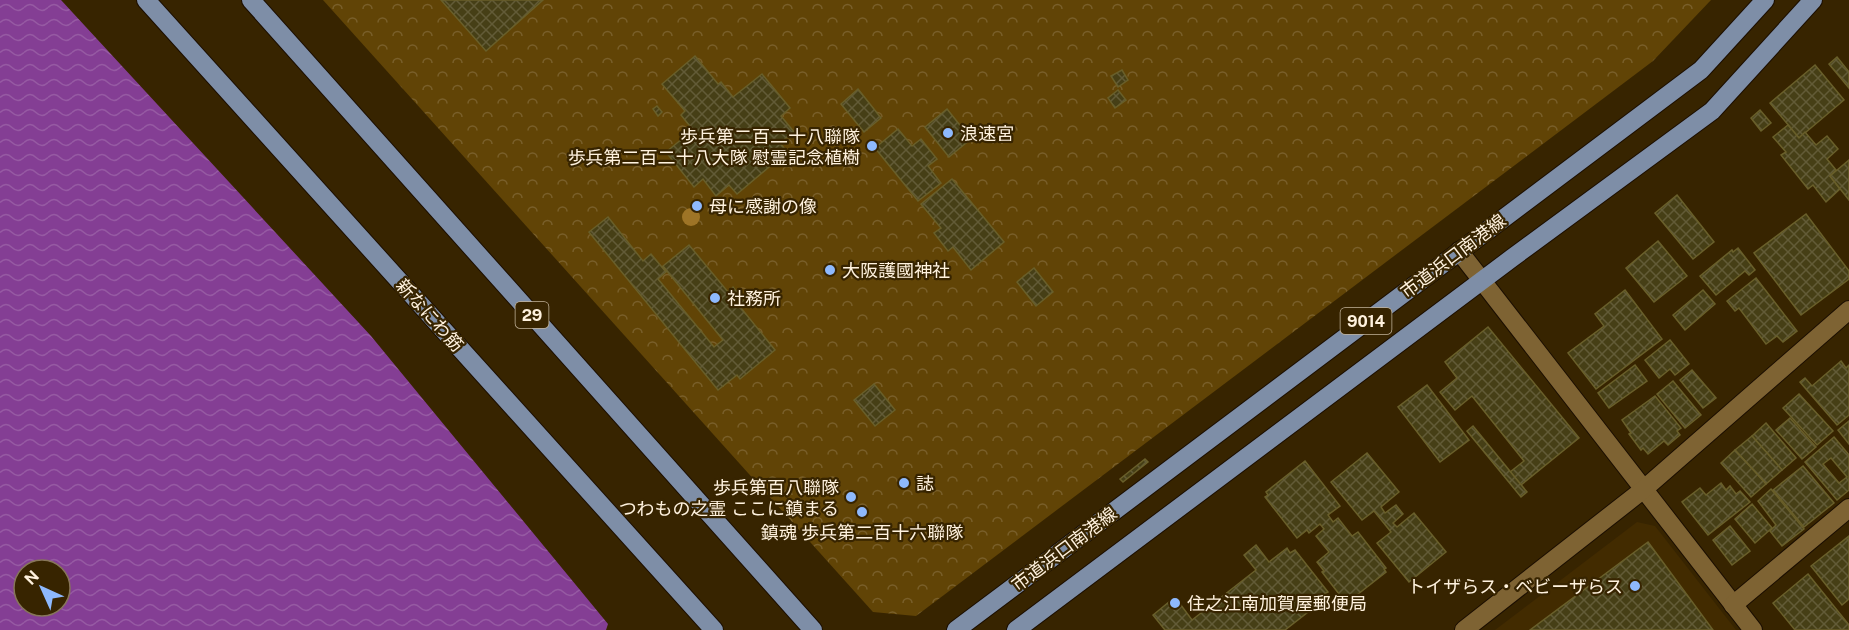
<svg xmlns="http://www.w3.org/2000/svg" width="1849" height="630" font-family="'Public Sans','Noto Sans JP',sans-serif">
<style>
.built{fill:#422b00}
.park{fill:url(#park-crowns)}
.water{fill:url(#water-waves);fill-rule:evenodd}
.building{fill:url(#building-cross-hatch);stroke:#695f2a;stroke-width:1.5;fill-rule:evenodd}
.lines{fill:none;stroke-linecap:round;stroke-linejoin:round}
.minor-casing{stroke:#1b0e00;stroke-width:20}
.major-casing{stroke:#1b0e00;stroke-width:20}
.minor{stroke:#7e6333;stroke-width:18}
.major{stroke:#7e8ea7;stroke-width:18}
.tree{fill:#9e7426}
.poi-dot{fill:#8eb9fd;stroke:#372400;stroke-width:2}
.labels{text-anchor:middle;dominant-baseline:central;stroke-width:4.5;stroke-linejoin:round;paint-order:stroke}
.shield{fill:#372400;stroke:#c3b49b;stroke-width:1.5}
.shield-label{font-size:16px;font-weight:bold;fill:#fff2de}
.poi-label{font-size:18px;fill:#fff2de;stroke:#372400;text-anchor:start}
.street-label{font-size:18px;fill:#fff2de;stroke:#372400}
</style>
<defs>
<pattern id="park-crowns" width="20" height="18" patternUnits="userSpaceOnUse" patternTransform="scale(1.5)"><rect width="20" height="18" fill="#614406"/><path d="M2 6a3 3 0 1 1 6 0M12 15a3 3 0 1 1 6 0" fill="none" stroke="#795f2a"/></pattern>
<pattern id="water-waves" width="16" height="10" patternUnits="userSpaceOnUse" patternTransform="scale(1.5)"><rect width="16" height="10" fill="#843e94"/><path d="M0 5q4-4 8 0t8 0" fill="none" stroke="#965aa3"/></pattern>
<pattern id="building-cross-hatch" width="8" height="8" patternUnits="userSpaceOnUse" patternTransform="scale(1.5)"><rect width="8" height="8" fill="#463f16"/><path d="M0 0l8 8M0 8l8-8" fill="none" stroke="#625b37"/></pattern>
</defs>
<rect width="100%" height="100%" fill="#372400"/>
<polygon class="built" points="1637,522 1655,526 1736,630 1495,630"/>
<polygon class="park" points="323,0 1711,0 1653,61 916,616 873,612"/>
<path class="water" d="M0,0H61L371,336L608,624L606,630H0ZM24,570H60V606H24Z"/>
<g class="building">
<polygon points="441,0 543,0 486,51"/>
<polygon points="695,56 718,84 721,82 733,97 762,74 790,108 781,116 794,132 780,143 787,152 737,194 729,185 716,196 703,179 694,187 666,152 693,130 681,115 685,111 662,84"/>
<polygon points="1837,57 1849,72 1849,88 1829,64"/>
<polygon points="1815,65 1844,100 1799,138 1770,103"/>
<polygon points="1122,70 1128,80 1118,87 1111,76"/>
<polygon points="858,89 881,118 864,132 841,104"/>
<polygon points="1118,90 1126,100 1115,108 1108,98"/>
<polygon points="657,106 662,112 658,116 653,109"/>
<polygon points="947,109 971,139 949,157 925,127"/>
<polygon points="1760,110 1771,123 1761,131 1751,118"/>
<polygon points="1788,125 1799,138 1805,132 1816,145 1827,136 1838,149 1827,159 1836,170 1830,176 1840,189 1826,202 1813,185 1808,189 1781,155 1786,152 1773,137"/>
<polygon points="898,129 912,146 921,139 937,159 928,166 941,183 918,201 875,148"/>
<polygon points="1849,160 1849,200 1830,176"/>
<polygon points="952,179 1004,242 971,270 953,247 948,251 934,233 941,228 921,204"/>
<polygon points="1677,195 1714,242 1693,259 1655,213"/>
<polygon points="1806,214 1849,271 1849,279 1801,315 1754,253"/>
<polygon points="608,217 643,261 651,254 666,272 658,279 714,347 723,340 663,266 689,245 728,292 733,287 747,304 741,308 775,350 740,379 737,375 718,390 589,232"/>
<polygon points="1658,241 1687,276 1654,302 1626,268"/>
<polygon points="1738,248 1755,270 1749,275 1745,271 1716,295 1700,276 1732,250 1733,252"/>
<polygon points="1034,268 1053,292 1036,306 1017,282"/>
<polygon points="1756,278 1797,331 1783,342 1777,336 1766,344 1739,308 1735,311 1727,301"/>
<polygon points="1625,290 1662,339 1596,389 1568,353 1604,326 1595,314"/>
<polygon points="1703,290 1715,304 1685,330 1673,315"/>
<polygon points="1488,327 1579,438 1521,485 1510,472 1524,461 1472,396 1455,410 1440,392 1457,378 1445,362"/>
<polygon points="1670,340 1689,364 1675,375 1670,369 1659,378 1645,360"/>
<polygon points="1841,361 1846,368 1849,365 1849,415 1837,425 1800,382 1805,378 1812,386"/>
<polygon points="1635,365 1647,381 1609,408 1598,393"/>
<polygon points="1692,370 1716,398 1703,408 1680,380"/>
<polygon points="1673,381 1701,415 1685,428 1657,394"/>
<polygon points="874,384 895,410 875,426 854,400"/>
<polygon points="1427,385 1469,440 1440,462 1398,407"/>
<polygon points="1799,394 1833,431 1817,445 1783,408"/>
<polygon points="1655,396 1681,428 1677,431 1680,435 1668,445 1664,441 1648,454 1643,448 1641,450 1629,434 1631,433 1622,420"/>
<polygon points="1790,418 1816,447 1802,459 1776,430"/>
<polygon points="1849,421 1849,444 1838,430"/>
<polygon points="1766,423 1796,458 1782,470 1752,436"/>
<polygon points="1473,426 1527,492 1521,497 1467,431"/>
<polygon points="1752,436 1782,470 1766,484 1735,450"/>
<path d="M1834,437L1849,455V490L1837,500L1805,462ZM1831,458L1847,477L1839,483L1823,464Z"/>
<polygon points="1735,450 1766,484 1751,497 1721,463"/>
<polygon points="1367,453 1399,492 1381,507 1385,513 1396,505 1403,514 1393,523 1397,527 1414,513 1446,552 1409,582 1377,543 1391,532 1374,511 1362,520 1331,482"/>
<polygon points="1145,459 1148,462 1123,482 1120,479"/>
<polygon points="1305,461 1340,506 1328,515 1333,522 1338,518 1352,536 1358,532 1386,568 1384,569 1386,572 1348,602 1345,597 1343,599 1322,572 1324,571 1317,562 1329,552 1316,536 1324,529 1320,524 1309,533 1307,530 1297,538 1265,497 1268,495 1266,492"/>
<polygon points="1803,466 1834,503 1804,527 1773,490"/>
<polygon points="771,478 778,486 775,489 767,481"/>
<polygon points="1721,483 1726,490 1730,486 1736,494 1740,491 1750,502 1708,535 1682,502 1700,488 1706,495"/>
<polygon points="1771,489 1804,529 1782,546 1770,531 1776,525 1758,501"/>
<polygon points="1752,504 1772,528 1755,543 1735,519"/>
<polygon points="1730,526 1750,551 1732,565 1713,540"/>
<polygon points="1849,536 1849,599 1842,605 1811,566"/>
<polygon points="1648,542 1713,630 1530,630"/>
<polygon points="1256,545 1269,562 1287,548 1290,553 1295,550 1328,592 1324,594 1326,598 1285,630 1165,630 1153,615 1175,597 1192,620 1256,570 1244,555"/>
<polygon points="1808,574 1849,625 1849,630 1795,630 1773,603"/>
</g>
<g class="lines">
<g class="minor-casing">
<g id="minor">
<polyline points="1459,251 1753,630"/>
<polyline points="1733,605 1849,508"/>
<polyline points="1464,630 1644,489 1849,310"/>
</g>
</g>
<g class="major-casing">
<g id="major">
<polyline points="146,0 714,630"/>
<polyline points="251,0 813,630"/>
<polyline points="956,630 1701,70 1765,0"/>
<polyline points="1016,630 1512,258 1712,111 1813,0"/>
</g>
</g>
<use href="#minor" class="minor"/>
<use href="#major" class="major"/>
</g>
<circle class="tree" cx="691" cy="217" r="9"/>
<g class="poi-dot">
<circle cx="948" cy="133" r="6"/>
<circle cx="872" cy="146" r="6"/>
<circle cx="697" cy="206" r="6"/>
<circle cx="830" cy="270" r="6"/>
<circle cx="715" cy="298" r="6"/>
<circle cx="904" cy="483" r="6"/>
<circle cx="851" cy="497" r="6"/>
<circle cx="862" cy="512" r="6"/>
<circle cx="1635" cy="586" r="6"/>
<circle cx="1175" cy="603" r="6"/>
</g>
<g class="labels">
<g class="shield">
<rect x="515.5" y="302" width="33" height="26" rx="4.5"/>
<rect x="1340.5" y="308" width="51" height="26" rx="4.5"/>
</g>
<g class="shield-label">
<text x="532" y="315">29</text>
<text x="1366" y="321">9014</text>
</g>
<g class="poi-label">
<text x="960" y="133">浪速宮</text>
<text x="860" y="136" text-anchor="end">歩兵第二百二十八聯隊<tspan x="860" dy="21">歩兵第二百二十八大隊 慰霊記念植樹</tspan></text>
<text x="709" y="206">母に感謝の像</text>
<text x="842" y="270">大阪護國神社</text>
<text x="727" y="298">社務所</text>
<text x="916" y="483">誌</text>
<text x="839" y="487" text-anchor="end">歩兵第百八聯隊<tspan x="839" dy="21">つわもの之霊 ここに鎮まる</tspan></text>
<text x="862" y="532" text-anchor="middle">鎮魂 歩兵第二百十六聯隊</text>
<text x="1623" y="586" text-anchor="end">トイザらス・ベビーザらス</text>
<text x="1187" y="603">住之江南加賀屋郵便局</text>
</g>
<g class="street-label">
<text transform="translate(1453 256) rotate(-37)">市道浜口南港線</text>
<text transform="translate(430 315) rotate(48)">新なにわ筋</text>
<text transform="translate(1064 549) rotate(-37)">市道浜口南港線</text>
</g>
</g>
<g transform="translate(42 588) rotate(315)"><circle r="28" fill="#372400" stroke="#877659" stroke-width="1.5"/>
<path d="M0-4.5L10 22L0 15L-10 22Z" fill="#8eb9fd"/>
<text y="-9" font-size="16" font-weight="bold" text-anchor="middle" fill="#fff2de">N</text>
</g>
</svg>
